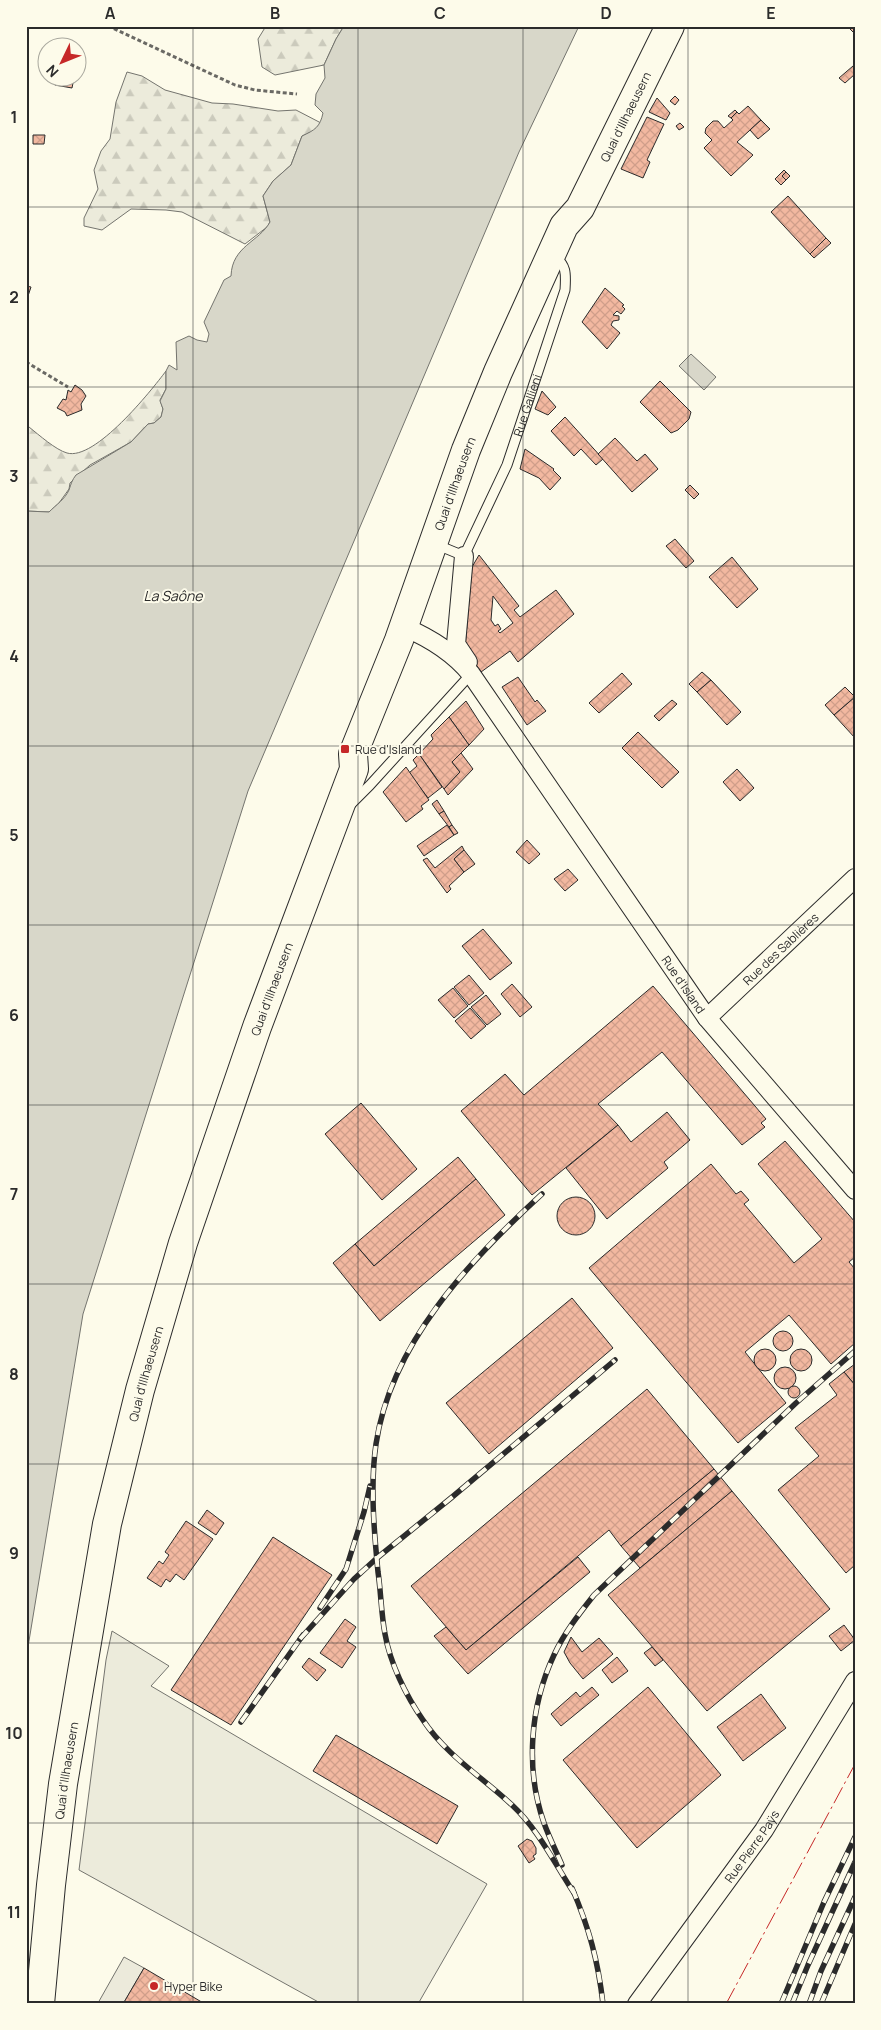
<svg xmlns="http://www.w3.org/2000/svg" width="881" height="2030" font-family="Manrope,sans-serif">
<style>
.green{fill:#ecebdb;stroke:#74746e}
.forest{fill:url(#forest-firs);stroke:#74746e}
.parking{fill:#eceadb;stroke:#74746e}
.water{fill:#d8d7c9;stroke:#74746e}
.building{fill:url(#building-cross-hatch);stroke:#2b2b2b;fill-rule:evenodd}
.lines{fill:none;stroke-linecap:round;stroke-linejoin:round}
.lane-casing{stroke:#2b2b2b;stroke-width:11}
.street-casing{stroke:#2b2b2b;stroke-width:20}
.primary-casing{stroke:#2b2b2b;stroke-width:30}
.path{stroke:#6a6964;stroke-width:3;stroke-dasharray:4 2.5;stroke-linecap:butt}
.lane{stroke:#fdfbea;stroke-width:9}
.street{stroke:#fdfbea;stroke-width:18}
.primary{stroke:#fdfbea;stroke-width:28}
.rail-casing{stroke:#2b2b2b;stroke-width:5.5}
.rail{stroke:#fdfbea;stroke-width:4;stroke-dasharray:11;stroke-linecap:butt}
.power{stroke:#c62828;stroke-width:1;stroke-dasharray:18 4 2.5 4;stroke-linecap:butt}
.grid{fill:none;stroke:#2b2b2b;stroke-width:1;stroke-opacity:0.55}
.poi-dot{fill:#c62828;stroke:#fdfbea;stroke-width:2}
.labels{text-anchor:middle;dominant-baseline:central;stroke-width:4;stroke-linejoin:round;paint-order:stroke}
.street-label{font-size:12px;fill:#2b2b2b;stroke:#fdfbea}
.poi-label{font-size:12px;fill:#2b2b2b;stroke:#fdfbea;text-anchor:start}
.water-label{font-size:14px;font-style:italic;fill:#2b2b2b;stroke:#fdfbea}
.neatline{fill:none;stroke:#2b2b2b;stroke-width:2}
.grid-label{font-size:16px;text-anchor:middle;font-weight:bold;fill:#2b2b2b}
</style>
<defs>
<pattern id="forest-firs" width="22" height="20" patternUnits="userSpaceOnUse" patternTransform="scale(1.25)"><rect width="22" height="20" fill="#ecebdb"/><path d="M5 1l3.5 6h-7zM16 11l3.5 6h-7z" fill="#cbcabc"/></pattern>
<pattern id="building-cross-hatch" width="8" height="8" patternUnits="userSpaceOnUse" patternTransform="scale(1.25)"><rect width="8" height="8" fill="#f2b8a0"/><path d="M0 0l8 8M0 8l8-8" fill="none" stroke="#d09e8a"/></pattern>
</defs>
<rect width="100%" height="100%" fill="#fdfbea"/>
<polygon class="green" points="112,1631 169,1666 151,1686 487,1884 418,2004 322,2004 79,1870 106,1660"/>
<g class="forest">
<polygon points="266,26 344,26 336,39 324,65 275,75 262,67 258,39"/>
<polygon points="127,72 142,76 165,90 212,103 233,104 278,111 296,110 321,123 315,130 302,136 291,165 273,181 263,196 270,222 267,227 245,244 182,212 166,210 131,209 102,230 84,226 84,218 98,189 94,170 101,151 110,139 116,102"/>
<path d="M166,371V389L160,400L163,409L161,417L154,423L148,424L131,442L90,465L70,483L69,489L59,503L49,512L26,511V428L29,427C39,435 56,450 67,453C95,461 151,391 166,371Z"/>
</g>
<polygon class="parking" points="124,1957 144,1968 123,2004 100,2004 98,2003"/>
<g class="water">
<path d="M344,26H579L519,152L248,791L83,1314L26,1659V511L49,512C56,505 65,499 69,490C71,484 72,480 76,475L131,442L148,424L154,423L161,417L163,409L160,401L166,389V371L169,365L177,370L176,342L189,336L197,340L207,342L209,334L204,322L224,280L231,276C232,246 259,242 270,222L263,196L273,181L291,165L302,136C315,130 320,127 323,113L315,105L316,94L325,78L324,65L336,39Z"/>
<polygon points="691,354 716,377 704,390 679,366"/>
</g>
<g class="building">
<polygon points="847,26 855,26 855,34"/>
<polygon points="853,66 855,67 855,74 845,83 839,78"/>
<polygon points="56,78 74,78 72,88 55,85"/>
<polygon points="675,96 679,100 675,105 670,101"/>
<polygon points="657,98 670,113 666,120 649,112"/>
<polygon points="748,106 761,120 737,142 753,155 731,176 704,148 712,140 705,133 706,128 713,121 718,121 724,128 733,120 731,118 737,112 739,114"/>
<polygon points="735,110 737,112 731,118 728,116"/>
<polygon points="647,117 664,124 647,160 650,162 643,178 621,169"/>
<polygon points="761,120 770,129 758,139 750,130"/>
<polygon points="680,123 684,127 679,130 676,126"/>
<polygon points="33,135 45,135 44,144 33,144"/>
<polygon points="784,170 786,172 782,176 786,180 781,185 775,179"/>
<polygon points="786,172 790,176 786,180 782,176"/>
<polygon points="788,196 826,238 810,254 771,212"/>
<polygon points="826,238 831,243 814,258 810,254"/>
<polygon points="26,286 31,287 26,302"/>
<polygon points="605,288 624,305 622,306 625,309 621,314 617,311 613,315 619,316 619,320 613,321 611,325 620,333 607,349 582,322"/>
<polygon points="660,381 691,412 689,419 678,430 671,433 640,402"/>
<polygon points="75,385 82,390 86,396 81,404 82,410 67,416 65,412 57,408 63,399 66,400 68,390 71,392"/>
<polygon points="542,391 556,407 548,415 535,409"/>
<polygon points="565,417 603,459 596,465 581,449 574,456 551,431"/>
<polygon points="615,438 637,461 645,454 658,469 632,492 598,454"/>
<polygon points="525,449 554,469 553,470 561,478 550,490 539,478 520,469"/>
<polygon points="690,485 699,494 694,499 685,490"/>
<polygon points="675,539 694,561 686,568 666,546"/>
<path d="M479,555L519,606L514,610L520,617L556,590L574,614L518,662L510,651L481,672L465,648L472,567ZM493,596L513,623L500,633L498,631L501,629L498,624L495,626L491,620Z"/>
<polygon points="732,557 758,589 737,608 709,577"/>
<polygon points="702,672 711,680 697,692 689,684"/>
<polygon points="622,673 632,684 599,713 589,703"/>
<polygon points="518,677 535,702 537,700 546,711 527,725 502,687"/>
<polygon points="711,680 741,712 727,725 697,692"/>
<polygon points="845,687 855,697 834,715 825,705"/>
<polygon points="855,697 855,738 834,715"/>
<polygon points="672,700 677,704 659,721 654,716"/>
<polygon points="466,701 484,729 469,745 449,717"/>
<polygon points="449,717 469,745 452,762 460,772 444,789 419,754 433,739 431,735"/>
<polygon points="638,732 679,772 662,788 622,748"/>
<polygon points="461,753 473,769 448,795 444,789 460,772 452,762"/>
<polygon points="419,754 442,787 428,798 409,773 417,766 413,760"/>
<polygon points="406,767 429,800 421,806 423,809 406,822 383,792"/>
<polygon points="737,769 754,788 740,801 723,782"/>
<polygon points="437,800 444,811 439,814 432,804"/>
<polygon points="444,811 452,825 449,827 439,814"/>
<polygon points="447,825 454,835 424,856 417,846"/>
<polygon points="452,825 458,833 454,835 449,827"/>
<polygon points="527,840 540,854 529,864 516,852"/>
<polygon points="462,846 464,850 454,859 464,872 449,886 451,889 447,893 423,860 427,858 435,868"/>
<polygon points="464,850 475,864 464,872 454,859"/>
<polygon points="568,869 578,880 565,891 554,879"/>
<polygon points="483,929 512,963 490,980 462,946"/>
<polygon points="469,975 484,993 469,1005 454,987"/>
<polygon points="512,984 532,1007 520,1017 501,994"/>
<polygon points="653,986 766,1119 761,1123 765,1127 742,1145 662,1052 598,1104 618,1125 532,1195 461,1111 505,1074 524,1095"/>
<polygon points="453,988 468,1006 454,1018 438,1000"/>
<polygon points="486,995 501,1014 487,1025 471,1007"/>
<polygon points="470,1008 486,1026 471,1039 455,1021"/>
<polygon points="361,1103 417,1169 382,1200 325,1134"/>
<polygon points="667,1112 690,1140 664,1162 668,1168 607,1219 566,1168 618,1125 631,1142"/>
<polygon points="785,1141 855,1222 855,1257 849,1262 855,1269 855,1343 831,1364 789,1315 745,1352 786,1403 738,1443 589,1268 711,1164 736,1194 741,1191 749,1200 744,1204 794,1263 822,1239 758,1164"/>
<polygon points="458,1157 476,1179 374,1266 355,1244"/>
<polygon points="476,1179 505,1215 380,1321 333,1263 355,1244 374,1266"/>
<circle cx="576" cy="1216" r="19"/>
<polygon points="572,1298 613,1348 489,1454 446,1403"/>
<circle cx="783" cy="1341" r="10"/>
<circle cx="801" cy="1360" r="11"/>
<circle cx="765" cy="1360" r="11"/>
<polygon points="855,1364 855,1385 844,1372"/>
<circle cx="785" cy="1378" r="11"/>
<polygon points="844,1372 855,1385 855,1565 846,1573 778,1490 819,1456 795,1428 837,1395 829,1384"/>
<circle cx="794" cy="1392" r="6"/>
<polygon points="647,1389 714,1469 621,1546 609,1530 466,1650 411,1586"/>
<polygon points="714,1469 732,1491 640,1568 621,1546"/>
<polygon points="732,1491 830,1609 707,1711 608,1595"/>
<polygon points="207,1510 224,1523 216,1535 198,1523"/>
<polygon points="186,1521 213,1539 184,1580 176,1574 170,1582 166,1579 161,1587 147,1578 159,1561 163,1564 169,1555 165,1552"/>
<polygon points="273,1537 332,1575 231,1725 171,1690"/>
<polygon points="578,1557 590,1572 468,1674 434,1636 446,1627 466,1650"/>
<polygon points="345,1619 356,1627 347,1641 356,1647 342,1668 320,1653"/>
<polygon points="844,1625 855,1640 841,1651 829,1636"/>
<polygon points="571,1637 582,1652 599,1638 613,1654 583,1679 570,1663 564,1652"/>
<polygon points="652,1647 663,1660 655,1666 644,1653"/>
<polygon points="617,1657 628,1671 612,1683 602,1670"/>
<polygon points="309,1658 326,1670 317,1681 302,1667"/>
<polygon points="592,1687 599,1695 561,1726 551,1714 576,1692 580,1697"/>
<polygon points="648,1687 721,1775 637,1848 563,1760"/>
<polygon points="761,1694 786,1728 743,1761 717,1727"/>
<polygon points="336,1735 458,1806 437,1844 313,1771"/>
<polygon points="527,1839 532,1841 536,1848 536,1854 533,1856 535,1859 529,1863 518,1846"/>
<polygon points="144,1968 205,2004 123,2004"/>
</g>
<g class="lines">
<g class="lane-casing">
<g id="lane">
<path id="s1" d="M435,544L464,556L507,465L565,290C566,274 567,265 553,255"/>
<polyline points="350,805 370,785 471,674"/>
</g>
</g>
<g class="street-casing">
<g id="street">
<polyline points="464,556 456,644 468,662"/>
<path id="s2" d="M404,627C430,638 453,652 471,674L707,1018L855,1190"/>
<path id="s3" d="M707,1018L855,878"/>
<path id="s4" d="M637,2004L764,1830L855,1681"/>
</g>
</g>
<g class="primary-casing">
<g id="primary">
<path id="s5" d="M40,2004L51,1885L63,1784L107,1524L140,1390L183,1243L257,1027L354,769L353,754L399,640L466,450L498,372L564,226L580,208L670,26"/>
</g>
</g>
<g class="path">
<polyline points="108,26 235,85 255,90 297,94"/>
<polyline points="26,362 68,387"/>
</g>
<use href="#lane" class="lane"/>
<use href="#street" class="street"/>
<use href="#primary" class="primary"/>
<g class="rail-casing">
<g id="rail">
<path d="M542,1194C470,1260 391,1343 376,1444C370,1485 374,1531 378,1572C381,1592 381,1613 385,1634C390,1663 406,1696 423,1720C446,1755 482,1777 512,1805C538,1829 555,1864 574,1893"/>
<polyline points="320,1608 346,1569 364,1512 370,1486"/>
<polyline points="300,1639 354,1579 377,1558 451,1498 615,1360"/>
<polyline points="241,1722 303,1635"/>
<path d="M562,1865C556,1851 549,1837 544,1823C525,1769 530,1706 554,1655C564,1633 579,1614 594,1595L796,1403L855,1351"/>
<path d="M572,1888C589,1928 598,1960 603,2004"/>
<polyline points="781,2004 824,1902 855,1837"/>
<polyline points="792,2004 808,1965 855,1862"/>
<polyline points="809,2004 821,1971 855,1897"/>
<polyline points="821,2004 855,1924"/>
</g>
</g>
<use href="#rail" class="rail"/>
<polyline class="power" points="726,2004 855,1764"/>
</g>
<path class="grid" d="M193,26V2004M358,26V2004M523,26V2004M688,26V2004M26,207H855M26,387H855M26,566H855M26,746H855M26,925H855M26,1105H855M26,1284H855M26,1464H855M26,1643H855M26,1823H855"/>
<g class="poi-dot">
<rect x="340" y="744" width="10" height="10" rx="2.5"/>
<circle cx="154" cy="1986" r="5"/>
</g>
<g class="labels">
<g class="street-label">
<text stroke="none"><textPath href="#s5" startOffset="1990">Quai d'Illhaeusern</textPath></text>
<text stroke="none"><textPath href="#s1" startOffset="195">Rue Gallieni</textPath></text>
<text stroke="none"><textPath href="#s5" startOffset="1584">Quai d'Illhaeusern</textPath></text>
<text stroke="none"><textPath href="#s3" startOffset="101">Rue des Sablières</textPath></text>
<text stroke="none"><textPath href="#s2" startOffset="459">Rue d'Island</textPath></text>
<text stroke="none"><textPath href="#s5" startOffset="1045">Quai d'Illhaeusern</textPath></text>
<text stroke="none"><textPath href="#s5" startOffset="640">Quai d'Illhaeusern</textPath></text>
<text stroke="none"><textPath href="#s5" startOffset="235">Quai d'Illhaeusern</textPath></text>
<text stroke="none"><textPath href="#s4" startOffset="195">Rue Pierre Paÿs</textPath></text>
</g>
<g class="poi-label">
<text x="355" y="749">Rue d'Island</text>
<text x="164" y="1986">Hyper Bike</text>
</g>
<g class="water-label">
<text x="173" y="595">La Saône</text>
</g>
</g>
<rect width="881" height="2030" fill="none" stroke="#fdfbea" stroke-width="55"/>
<g transform="translate(62 62) rotate(227)"><circle r="24" fill="#fdfbea" stroke="#a9a89e"/>
<path d="M0-4L9 19L0 12L-9 19Z" fill="#c62828"/>
<text y="-8" font-size="14" font-weight="bold" text-anchor="middle" fill="#2b2b2b">N</text>
</g>
<rect x="28" y="28" width="826" height="1974" class="neatline"/>
<g class="grid-label">
<text x="110" y="19">A</text>
<text x="275" y="19">B</text>
<text x="440" y="19">C</text>
<text x="606" y="19">D</text>
<text x="771" y="19">E</text>
<text x="14" y="123">1</text>
<text x="14" y="303">2</text>
<text x="14" y="482">3</text>
<text x="14" y="662">4</text>
<text x="14" y="841">5</text>
<text x="14" y="1021">6</text>
<text x="14" y="1200">7</text>
<text x="14" y="1380">8</text>
<text x="14" y="1559">9</text>
<text x="14" y="1739">10</text>
<text x="14" y="1918">11</text>
</g>
</svg>
